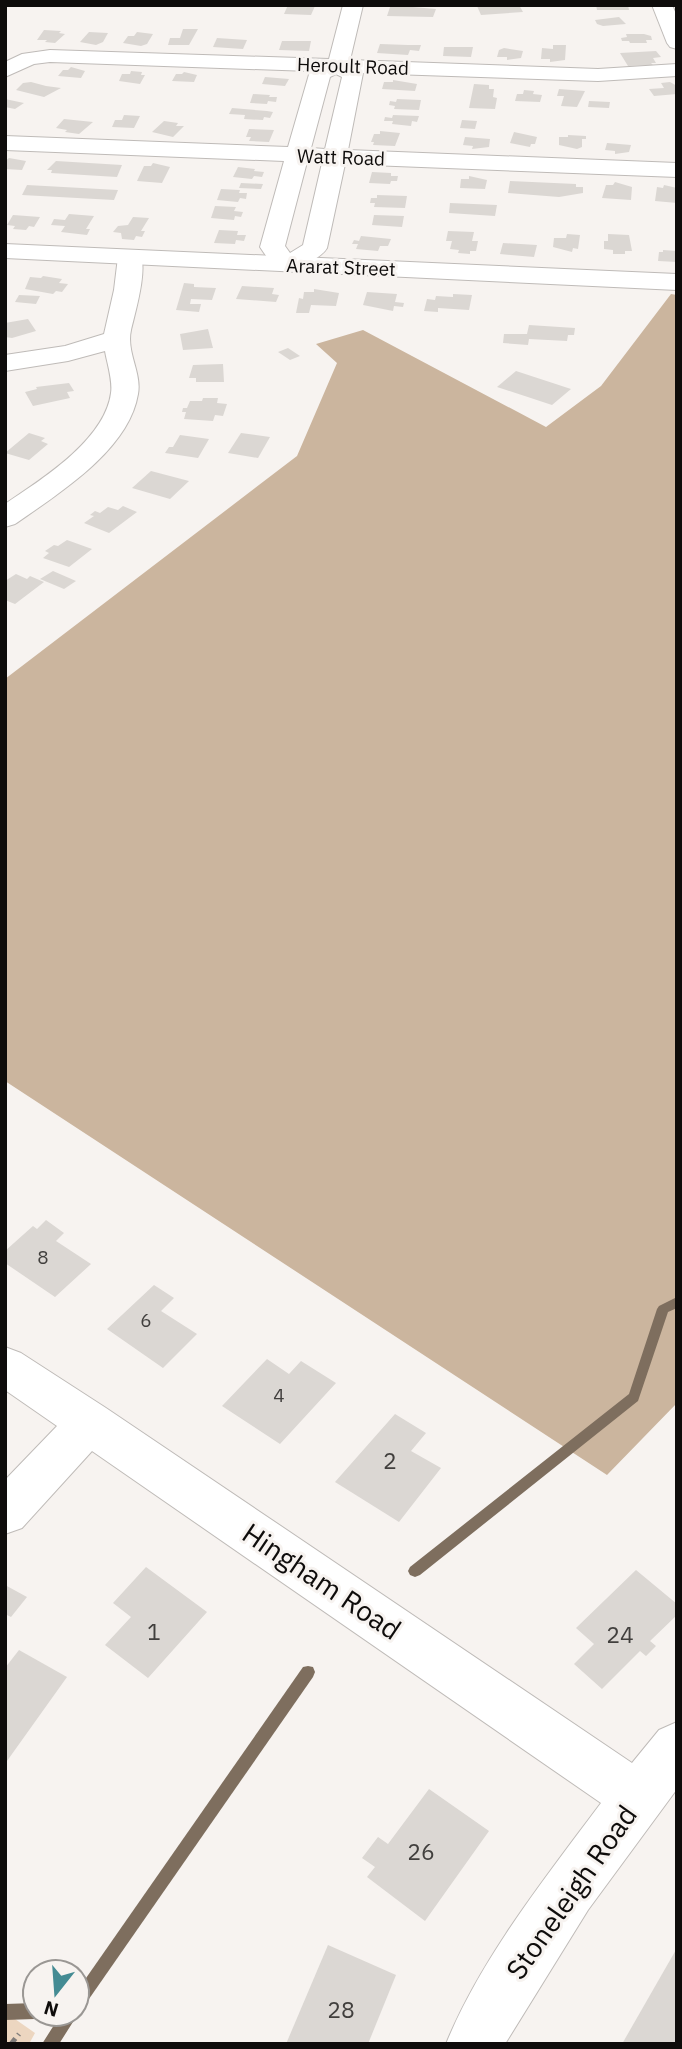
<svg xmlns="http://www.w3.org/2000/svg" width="682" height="2049" font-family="'IBM Plex Sans',sans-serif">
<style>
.green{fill:#ecd6c0}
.forest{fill:#cbb59e}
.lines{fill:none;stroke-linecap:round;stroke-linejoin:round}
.stream{fill:#7e6e5e;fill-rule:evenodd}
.building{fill:#dbd7d3}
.minor-casing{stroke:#bfbbb8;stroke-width:2}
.major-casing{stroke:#bfbbb8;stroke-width:2}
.path{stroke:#807d7b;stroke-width:5;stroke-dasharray:7 4.5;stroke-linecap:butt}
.minor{fill:#fff;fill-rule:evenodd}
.major{fill:#fff;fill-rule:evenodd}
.labels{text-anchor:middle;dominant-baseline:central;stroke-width:6;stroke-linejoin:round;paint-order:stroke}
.far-street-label{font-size:19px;fill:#0e0c0b;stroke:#f7f3f0}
.number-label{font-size:19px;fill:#413f3d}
.near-number-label{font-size:23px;fill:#413f3d}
.near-street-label{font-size:28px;fill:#0e0c0b;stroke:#f7f3f0}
</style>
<rect width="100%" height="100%" fill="#f7f3f0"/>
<polygon class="green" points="5,2012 35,2033 29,2044 5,2044"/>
<polygon class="forest" points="671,294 677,295 677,1403 607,1475 5,1081 5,679 297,456 337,363 316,344 363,330 546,427 601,386"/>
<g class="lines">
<g class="stream">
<polygon points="677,1297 677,1308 668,1312 638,1401 420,1575 415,1577 410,1575 408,1571 410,1567 629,1394 657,1309 659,1306"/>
<polygon points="308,1666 313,1667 315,1672 313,1677 82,2009 77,2012 77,1991 303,1667"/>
<polygon points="35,2003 35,2014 41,2014 40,2016 35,2019 5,2020 5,2004"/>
<polygon points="77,2012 78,2014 59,2044 42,2044 61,2014 77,2014"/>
</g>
</g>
<g class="building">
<polygon points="288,5 308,5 315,6 311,15 284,14"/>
<polygon points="519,5 523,12 481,15 477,6"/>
<polygon points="596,5 628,5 629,10 597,10"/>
<polygon points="401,6 436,9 433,17 387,16 390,7"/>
<polygon points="619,17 626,24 603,26 597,24 595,20"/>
<polygon points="183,29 198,29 189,45 168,45 170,38 180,38"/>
<polygon points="44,30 61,31 59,33 65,34 55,43 45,42 47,40 37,40"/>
<polygon points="89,32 108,33 103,42 96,45 80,42"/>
<polygon points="137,32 153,34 147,44 141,46 123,43 128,36 134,36"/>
<polygon points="626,34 644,34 651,36 652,40 646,40 647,43 630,43 629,41 622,41 621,38 627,37"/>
<polygon points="217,38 247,40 243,49 213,47"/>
<polygon points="282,41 311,41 309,51 279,50"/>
<polygon points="380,44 408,45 421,45 419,51 410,50 408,55 377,53"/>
<polygon points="553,45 566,45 565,60 550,62 550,59 541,59 542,48 553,49"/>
<polygon points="444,47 473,47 471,57 443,56"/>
<polygon points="504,48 523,51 521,58 507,60 507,57 497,57 499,50"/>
<polygon points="656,51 661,57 653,58 656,63 651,63 653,65 628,66 620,53"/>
<polygon points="71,67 85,71 81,78 58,76 63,70 68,70"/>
<polygon points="131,71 142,72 141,75 145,75 140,84 119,81 122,74 130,74"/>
<polygon points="184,72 197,75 194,82 172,81 176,74 182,74"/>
<polygon points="265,77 289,79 285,86 262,84"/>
<polygon points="393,80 417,84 415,91 382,89 384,82 393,82"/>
<polygon points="31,82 46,86 61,88 44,97 16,90 23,83"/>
<polygon points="670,82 677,86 677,94 654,96 649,89 664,88 661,83"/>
<polygon points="474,84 489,85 489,89 494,89 493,97 497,98 495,109 469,108"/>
<polygon points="559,89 585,91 577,107 561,106 564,96 557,96"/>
<polygon points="524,90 534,91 533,94 542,95 540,102 515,101 517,94 523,94"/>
<polygon points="253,94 270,95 269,97 277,97 276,102 268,101 267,104 250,103"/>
<polygon points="5,99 24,103 15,109 5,107"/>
<polygon points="397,99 421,100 419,110 394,109 395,106 389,105 390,101 396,102"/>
<polygon points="589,101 610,102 609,108 588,107"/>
<polygon points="232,108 267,111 273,112 270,118 264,117 263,120 244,119 245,115 229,114"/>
<polygon points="124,115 140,116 134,128 112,127 115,120 122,120"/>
<polygon points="393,115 419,116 417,122 412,121 411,126 392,124 393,121 384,121 385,117 392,118"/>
<polygon points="64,119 93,122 79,134 65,132 67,130 56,128"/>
<polygon points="462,120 477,121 475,129 460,128"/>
<polygon points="164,121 178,123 176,126 184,126 173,137 152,132"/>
<polygon points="249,129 274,130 269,142 249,141 251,137 246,137"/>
<polygon points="380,131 400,133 395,146 373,145 374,142 371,142 374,134 380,134"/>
<polygon points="514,132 537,137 535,144 531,144 530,147 510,143"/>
<polygon points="568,135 586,136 586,139 582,139 582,147 577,149 559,145 559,137 568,137"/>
<polygon points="465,137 490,139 489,147 472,149 473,146 463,145"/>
<polygon points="607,143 631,145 629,152 615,154 615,151 605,150"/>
<polygon points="9,158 26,161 22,170 5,169 5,161"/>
<polygon points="56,161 122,165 117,177 51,173 52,170 47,170"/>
<polygon points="153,163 170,167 162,183 137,181 144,166 151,166"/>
<polygon points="238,167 255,169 254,171 264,172 262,177 254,176 252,179 233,177"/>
<polygon points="372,172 391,173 391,176 398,176 397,181 391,181 390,184 369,183"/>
<polygon points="469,176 487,180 485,189 460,188 461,179 469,179"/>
<polygon points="510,181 576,184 576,187 583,187 583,193 559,197 508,193"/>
<polygon points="615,182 632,187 631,200 602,198 606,185 613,185"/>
<polygon points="241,183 263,184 261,189 239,188"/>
<polygon points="27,185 118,190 114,200 22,195"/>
<polygon points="664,185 677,188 677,203 655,201 657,187 663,188"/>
<polygon points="221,189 240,190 239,193 247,193 246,199 240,198 238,202 217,200"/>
<polygon points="377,195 407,196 405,208 374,207 375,203 370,203 371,198 377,198"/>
<polygon points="450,203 497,205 495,216 449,213"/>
<polygon points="215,206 236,207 234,211 243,212 241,217 235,216 234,220 211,218"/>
<polygon points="69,214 94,216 86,229 90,229 87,235 61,232 65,226 51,225 54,219 65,220"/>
<polygon points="13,215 40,217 34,227 29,226 26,230 13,229 15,226 7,225"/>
<polygon points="374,215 404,216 402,227 372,225"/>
<polygon points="133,217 149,218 141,231 145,231 142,237 136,236 134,240 122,239 121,233 113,232 118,226 128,225"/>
<polygon points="219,230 238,231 237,235 246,235 244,241 236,240 235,244 214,243"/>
<polygon points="448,231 474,232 472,241 478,241 476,251 470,251 470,254 458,253 459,250 450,249 452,241 446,241"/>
<polygon points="567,234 580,235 578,249 573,248 572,252 553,247 554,238 566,238"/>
<polygon points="608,234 629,235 632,251 625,251 625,254 613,254 613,250 604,249 604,241 608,241"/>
<polygon points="361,236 391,239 388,246 380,246 378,251 356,249 358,244 352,244 354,240 359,241"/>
<polygon points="503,243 537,245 534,257 500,254"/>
<polygon points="663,250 677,251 677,262 658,261 659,252 663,252"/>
<polygon points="43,276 62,279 59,283 68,284 62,292 56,291 53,294 25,289 30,277 41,278"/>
<polygon points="184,283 194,284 194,287 216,288 212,300 191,299 190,304 201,304 199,312 176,310"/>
<polygon points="242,286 274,288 272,294 279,295 276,302 236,299"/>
<polygon points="314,289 339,293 336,306 311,305 309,313 296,313 299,298 303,299 304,292 314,292"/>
<polygon points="367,292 397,294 395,302 404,303 403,307 394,306 393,311 363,305"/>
<polygon points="453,294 472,295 469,310 438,308 438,312 424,311 427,299 435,300 436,296 453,297"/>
<polygon points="19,295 40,296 36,304 15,302"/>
<polygon points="28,319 36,331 12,338 5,337 5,323"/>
<polygon points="529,325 575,328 574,335 568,335 567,341 529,339 528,345 503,343 504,334 527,334"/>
<polygon points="208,329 213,348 183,350 180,334"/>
<polygon points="288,348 300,356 290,360 278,352"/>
<polygon points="223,364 224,382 196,382 196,378 189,378 193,365"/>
<polygon points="516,371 571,389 552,405 497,387"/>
<polygon points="69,383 74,391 67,392 70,398 33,406 25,392 37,389 36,387"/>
<polygon points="203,398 218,398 217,403 227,404 223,416 215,415 213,421 184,419 186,412 182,412 183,408 187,408 190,401 202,401"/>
<polygon points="29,433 45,438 41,441 48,444 29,460 5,453"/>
<polygon points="241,433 270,437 258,458 228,453"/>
<polygon points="180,435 209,439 198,458 165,453 169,447 173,447"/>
<polygon points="151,471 189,481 170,499 132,488"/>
<polygon points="123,506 137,512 109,533 84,523 94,516 90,515 95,511 100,513 108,507 118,510"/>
<polygon points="67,540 92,549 69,567 43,558 49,553 45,551 54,545 58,546"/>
<polygon points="53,571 76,581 64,589 40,579"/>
<polygon points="16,574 27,579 30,576 44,582 15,604 5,600 5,581"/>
<polygon points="46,1220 64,1233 56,1241 91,1264 55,1297 5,1263 5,1251 33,1226 37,1229"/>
<polygon points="154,1285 174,1298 161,1311 197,1334 163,1368 107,1329"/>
<polygon points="267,1359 289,1374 301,1361 336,1383 280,1444 222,1406"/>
<polygon points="395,1414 426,1433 411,1451 441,1468 399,1522 335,1482"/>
<polygon points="146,1567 207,1612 148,1678 105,1645 131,1617 113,1603"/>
<polygon points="636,1570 677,1604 677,1615 650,1641 656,1646 646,1656 640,1651 602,1689 574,1664 594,1644 576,1628"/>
<polygon points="5,1585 27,1597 11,1617 5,1614"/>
<polygon points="19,1650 67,1677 7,1761 5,1668"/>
<polygon points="429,1789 489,1831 425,1921 367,1877 375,1867 362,1858 378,1837 388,1844"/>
<polygon points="328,1945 396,1975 368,2044 286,2044"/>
<polygon points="677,1948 677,2044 622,2044"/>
</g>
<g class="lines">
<g class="minor-casing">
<g id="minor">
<path d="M343,5H363L350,60L598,69L677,64V76L598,81L363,73L348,150L677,163V177L345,164L327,248C323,255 316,258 310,262C283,279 276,271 260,247L284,161L5,150V136L288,147L310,71L50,62L34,64L5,77V62L22,54L50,50L329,59ZM336,74L342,77L325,149L311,148L330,77ZM307,162L322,163L303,245L290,253L285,246Z"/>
<polygon points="652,5 672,5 677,16 677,49 670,47 667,43"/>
<path d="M130,250L139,252C149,266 135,313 131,330C126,352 142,373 138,394C129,450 58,494 15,524L5,527V504C41,480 105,440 111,393C113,381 107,363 105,351L68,361L5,371V355L65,346L104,334L114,290L118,257L121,252Z"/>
<path d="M5,1347L21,1353L106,1408L632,1763L659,1730L677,1722V1789L588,1910L505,2044H446C481,1958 546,1877 601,1803L92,1451L22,1528L5,1534V1480L57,1426L5,1390Z"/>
</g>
</g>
<g class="major-casing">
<polygon id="major" points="5,244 677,274 677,290 5,258"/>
</g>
<polyline class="path" points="11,2044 19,2034"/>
<use href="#minor" class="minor"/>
<use href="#major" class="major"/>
</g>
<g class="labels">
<g class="far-street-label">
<text transform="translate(353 66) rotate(2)">Heroult Road</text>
<text transform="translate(341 157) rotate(2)">Watt Road</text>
<text transform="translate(341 267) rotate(2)">Ararat Street</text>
</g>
<g class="number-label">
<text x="43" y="1257">8</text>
<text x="146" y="1320">6</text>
<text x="279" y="1395">4</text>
</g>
<g class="near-number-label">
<text x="390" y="1460">2</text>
<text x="154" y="1631">1</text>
<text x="620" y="1634">24</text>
<text x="421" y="1851">26</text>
<text x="341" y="2009">28</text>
</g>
<g class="near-street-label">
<text transform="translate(322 1581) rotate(34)">Hingham Road</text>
<text transform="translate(571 1892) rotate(-55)">Stoneleigh Road</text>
</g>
</g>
<rect width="682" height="2049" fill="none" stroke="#0e0c0b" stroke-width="14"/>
<g transform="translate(56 1993) rotate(197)"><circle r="33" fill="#f7f3f0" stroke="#9a9794" stroke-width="2"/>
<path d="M0-5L12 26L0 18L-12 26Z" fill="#448b93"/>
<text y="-10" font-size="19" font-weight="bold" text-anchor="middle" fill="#0e0c0b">N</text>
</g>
</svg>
